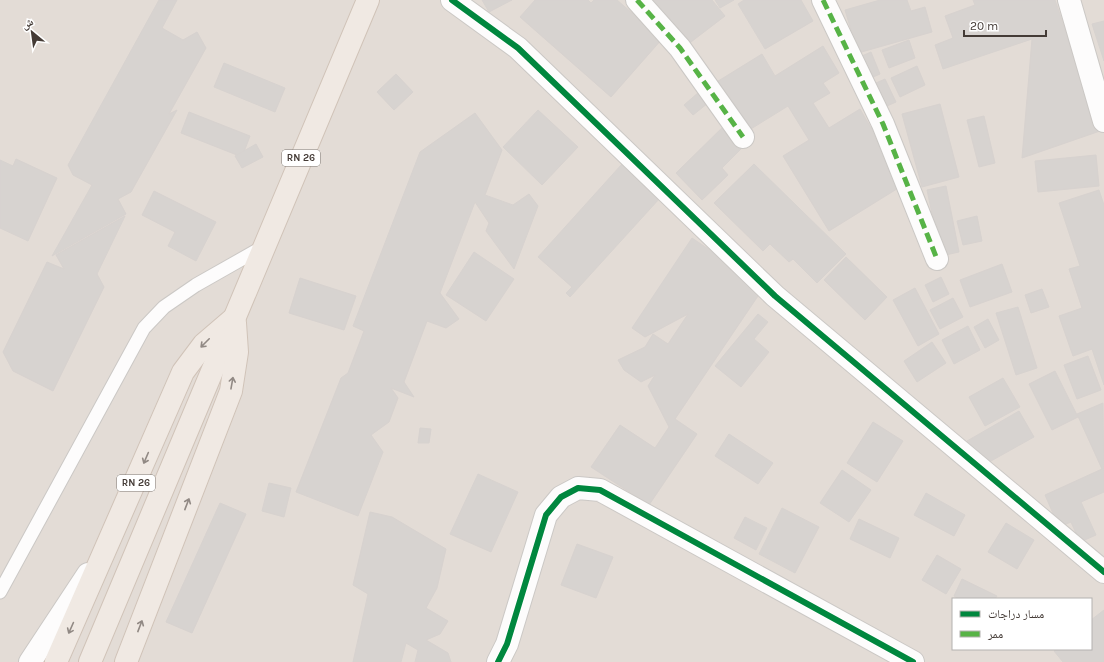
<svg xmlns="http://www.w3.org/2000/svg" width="1104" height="662" font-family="Karla,'Noto Naskh Arabic',sans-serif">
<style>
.residential{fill:#e3dcd6;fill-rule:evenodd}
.building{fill:#d7d3d0;stroke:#d7d2cf}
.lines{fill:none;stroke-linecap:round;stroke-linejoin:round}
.service-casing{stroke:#cbc8c5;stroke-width:15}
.minor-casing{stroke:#cbc8c5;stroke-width:24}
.primary-casing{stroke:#d0c3b8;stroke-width:24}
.service{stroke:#fdfcfc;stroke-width:13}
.minor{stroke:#fdfcfc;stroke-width:22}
.primary{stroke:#f0e9e3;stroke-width:22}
.quiet{stroke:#57b346;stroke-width:5;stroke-dasharray:10 5;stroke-linecap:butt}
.cycleway-casing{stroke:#fff;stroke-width:8}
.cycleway{stroke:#00873e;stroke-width:6}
.oneway{stroke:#918984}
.labels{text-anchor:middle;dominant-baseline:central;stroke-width:3.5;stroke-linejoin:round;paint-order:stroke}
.shield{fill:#fff;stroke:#7c7672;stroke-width:1}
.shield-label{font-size:10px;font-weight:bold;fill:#443b36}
</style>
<rect width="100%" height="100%" fill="#efece9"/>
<path class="residential" d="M0,0H1104V662H0ZM953,599H1091V649H953Z"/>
<g class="building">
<polygon points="159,0 177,0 162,28 183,40 197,32 206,48 169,114 177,110 131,192 118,199 126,214 52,256 92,185 73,175 68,165"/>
<polygon points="482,0 512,0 489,12"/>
<polygon points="535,0 588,0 591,3 594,0 617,0 662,39 611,97 520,17"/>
<polygon points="651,0 712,0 725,16 687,45"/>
<polygon points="715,0 734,0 720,8"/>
<polygon points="744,0 801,0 813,21 765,49 738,4"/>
<polygon points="880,0 907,0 911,11 925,7 932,32 858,53 845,10"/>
<polygon points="973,0 1055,0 1100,131 1022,158 1032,39 943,69 935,45 953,38 945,16 975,5"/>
<polygon points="1104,21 1104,61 1092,24"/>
<polygon points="909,40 915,58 889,68 882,50"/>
<polygon points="823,46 839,73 823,83 830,93 813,103 829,128 860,109 871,128 875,125 897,162 888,168 900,187 829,231 783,156 809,140 788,106 746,132 715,83 762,54 775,76"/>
<polygon points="871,52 880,74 864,81 855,59"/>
<polygon points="224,63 285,88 275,112 214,87"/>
<polygon points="917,66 925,85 900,97 891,78"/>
<polygon points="396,74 413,92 394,110 377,92"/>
<polygon points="885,79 896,102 878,110 867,87"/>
<polygon points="699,92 708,103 693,115 684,105"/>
<polygon points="940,104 959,177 922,187 902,114"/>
<polygon points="538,110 578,147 542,185 503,147"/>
<polygon points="189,112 250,136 242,157 181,133"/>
<polygon points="475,113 502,150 485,195 513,205 529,194 538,206 514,269 486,231 489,223 475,202 440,293 459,319 446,328 427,321 404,382 414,397 391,388 398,398 389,422 371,435 383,452 358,516 296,492 341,378 348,373 364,331 353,326 420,152"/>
<polygon points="984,116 995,163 979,167 967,120"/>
<polygon points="727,123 746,144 722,168 728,175 702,200 676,173"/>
<polygon points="256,144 263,157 242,168 235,156"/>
<polygon points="1096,155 1099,186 1038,192 1035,161"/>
<polygon points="16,159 57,178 28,241 0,228 0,160 13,166"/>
<polygon points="622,164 660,198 570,297 566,293 572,287 538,257"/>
<polygon points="754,164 846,254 817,283 793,259 789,262 770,244 763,251 714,203"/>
<polygon points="946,186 959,252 941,256 927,190"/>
<polygon points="1099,190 1104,205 1104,385 1092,349 1073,356 1059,316 1082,308 1069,269 1080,266 1059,203"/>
<polygon points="154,191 216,222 196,261 168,246 175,232 142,215"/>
<polygon points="125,216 97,274 104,287 53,391 13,371 3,352 47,262 64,269 56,255"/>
<polygon points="977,216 982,241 963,245 957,221"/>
<polygon points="692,238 747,275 760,293 675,419 697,434 649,505 591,467 620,425 655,448 669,427 648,386 655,375 641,382 624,370 618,360 645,347 653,334 668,344 688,314 645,337 632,328"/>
<polygon points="474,252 514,279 486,321 446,295"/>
<polygon points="846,257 887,297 865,320 824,280"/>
<polygon points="1002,264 1012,292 970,307 960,280"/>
<polygon points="941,277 949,294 933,302 925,285"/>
<polygon points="300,278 356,296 344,330 289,313"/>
<polygon points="915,288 939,334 918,346 893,300"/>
<polygon points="1042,289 1049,307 1031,313 1025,295"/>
<polygon points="953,298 963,317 940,329 930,310"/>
<polygon points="1018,307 1037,368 1016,375 996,313"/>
<polygon points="758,314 768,322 754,339 769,352 741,387 715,366"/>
<polygon points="988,319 999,340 985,348 974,327"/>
<polygon points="968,326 980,350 954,364 942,340"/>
<polygon points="932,342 946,363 917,382 904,361"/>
<polygon points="1088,356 1101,390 1077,399 1064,365"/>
<polygon points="1055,371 1078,417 1052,430 1029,384"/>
<polygon points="1003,378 1020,407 985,426 969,397"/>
<polygon points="1103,403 1104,492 1081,502 1096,535 1080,542 1071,522 1059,527 1045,495 1102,469 1077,414"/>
<polygon points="1019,411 1034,437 982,466 967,441"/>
<polygon points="873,422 903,441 877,482 847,463"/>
<polygon points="420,428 431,429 429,443 418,443"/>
<polygon points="729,434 773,463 758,484 715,456"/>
<polygon points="842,470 871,490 849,522 820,503"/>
<polygon points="478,474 518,492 491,552 450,534"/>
<polygon points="269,483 291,488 284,517 262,511"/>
<polygon points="926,493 965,515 954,536 914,515"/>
<polygon points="220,503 246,514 192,633 166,622"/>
<polygon points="782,508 819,527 795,573 759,554"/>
<polygon points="370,512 392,517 446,549 437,588 426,608 448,621 440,634 426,640 448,653 451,662 415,662 418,650 406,643 401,662 353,662 368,594 353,585"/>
<polygon points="745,517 767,528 756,550 734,538"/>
<polygon points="859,519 899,538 890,558 850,539"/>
<polygon points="1006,523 1034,540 1017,569 988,552"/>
<polygon points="577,544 613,557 596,598 561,585"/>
<polygon points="937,555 961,569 946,594 922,580"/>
<polygon points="962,579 997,596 995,599 959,599 954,596"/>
<polygon points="1104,610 1104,662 1063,662 1054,651 1057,649 1091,649 1091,620"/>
</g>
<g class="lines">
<g class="service-casing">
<polyline id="service" points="0,592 144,328 164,307 196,285 263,247"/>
</g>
<g class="minor-casing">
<g id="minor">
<polyline points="452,0 518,48 775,296 1104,572"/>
<polyline points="637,0 680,48 743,137"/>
<polyline points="823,0 883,124 937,259"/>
<polyline points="1069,0 1104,121"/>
<polyline points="30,662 88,574"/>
<polyline points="498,662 507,644 546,515 561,497 578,488 600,490 913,662"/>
</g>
</g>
<g class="primary-casing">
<g id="primary">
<polyline points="56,662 183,372 204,344 232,320"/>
<polyline points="90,662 368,0"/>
<polyline points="126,662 231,391 237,352 235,323"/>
</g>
</g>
<use href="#service" class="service"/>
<use href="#minor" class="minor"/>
<use href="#primary" class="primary"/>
<g class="quiet">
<polyline points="637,0 680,48 743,137"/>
<polyline points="823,0 883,124 937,259"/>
</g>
<g class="cycleway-casing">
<g id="cycleway">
<polyline points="452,0 518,48 775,296 1104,572"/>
<polyline points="498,662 507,644 546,515 561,497 578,488 600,490 913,662"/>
</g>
</g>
<use href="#cycleway" class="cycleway"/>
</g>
<defs><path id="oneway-shaft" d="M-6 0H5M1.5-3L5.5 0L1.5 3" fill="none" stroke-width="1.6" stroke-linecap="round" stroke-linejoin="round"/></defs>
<g class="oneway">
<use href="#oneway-shaft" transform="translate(205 343) rotate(135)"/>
<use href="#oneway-shaft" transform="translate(232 383) rotate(-80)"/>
<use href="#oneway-shaft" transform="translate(146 458) rotate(113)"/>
<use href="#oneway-shaft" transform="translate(187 504) rotate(-69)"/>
<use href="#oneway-shaft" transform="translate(140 626) rotate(-69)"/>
<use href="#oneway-shaft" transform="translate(71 628) rotate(114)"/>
</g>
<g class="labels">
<g class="shield">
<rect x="282" y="150" width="38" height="16" rx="3"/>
<rect x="117" y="475" width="38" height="16" rx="3"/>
</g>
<g class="shield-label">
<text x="301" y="158">RN 26</text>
<text x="136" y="483">RN 26</text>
</g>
</g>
<rect x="952" y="598" width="140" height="52" fill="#ffffff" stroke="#b4b1af"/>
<rect x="960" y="611" width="20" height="6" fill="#00873e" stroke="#b4b1af"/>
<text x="988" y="618" font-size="12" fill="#443b36">مسار دراجات</text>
<rect x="960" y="631" width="20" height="6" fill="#57b346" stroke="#b4b1af"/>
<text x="988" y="638" font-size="12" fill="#443b36">ممر</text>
<g transform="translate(32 32) rotate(331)" stroke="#ffffff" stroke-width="3" paint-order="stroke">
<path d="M0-3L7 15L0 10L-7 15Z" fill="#443b36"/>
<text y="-6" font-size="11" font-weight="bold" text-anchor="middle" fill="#443b36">ش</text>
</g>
<path d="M964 30v6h82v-6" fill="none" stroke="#443b36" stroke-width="2"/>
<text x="970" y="30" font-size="12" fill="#443b36" stroke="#ffffff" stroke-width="3" paint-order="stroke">20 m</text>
</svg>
